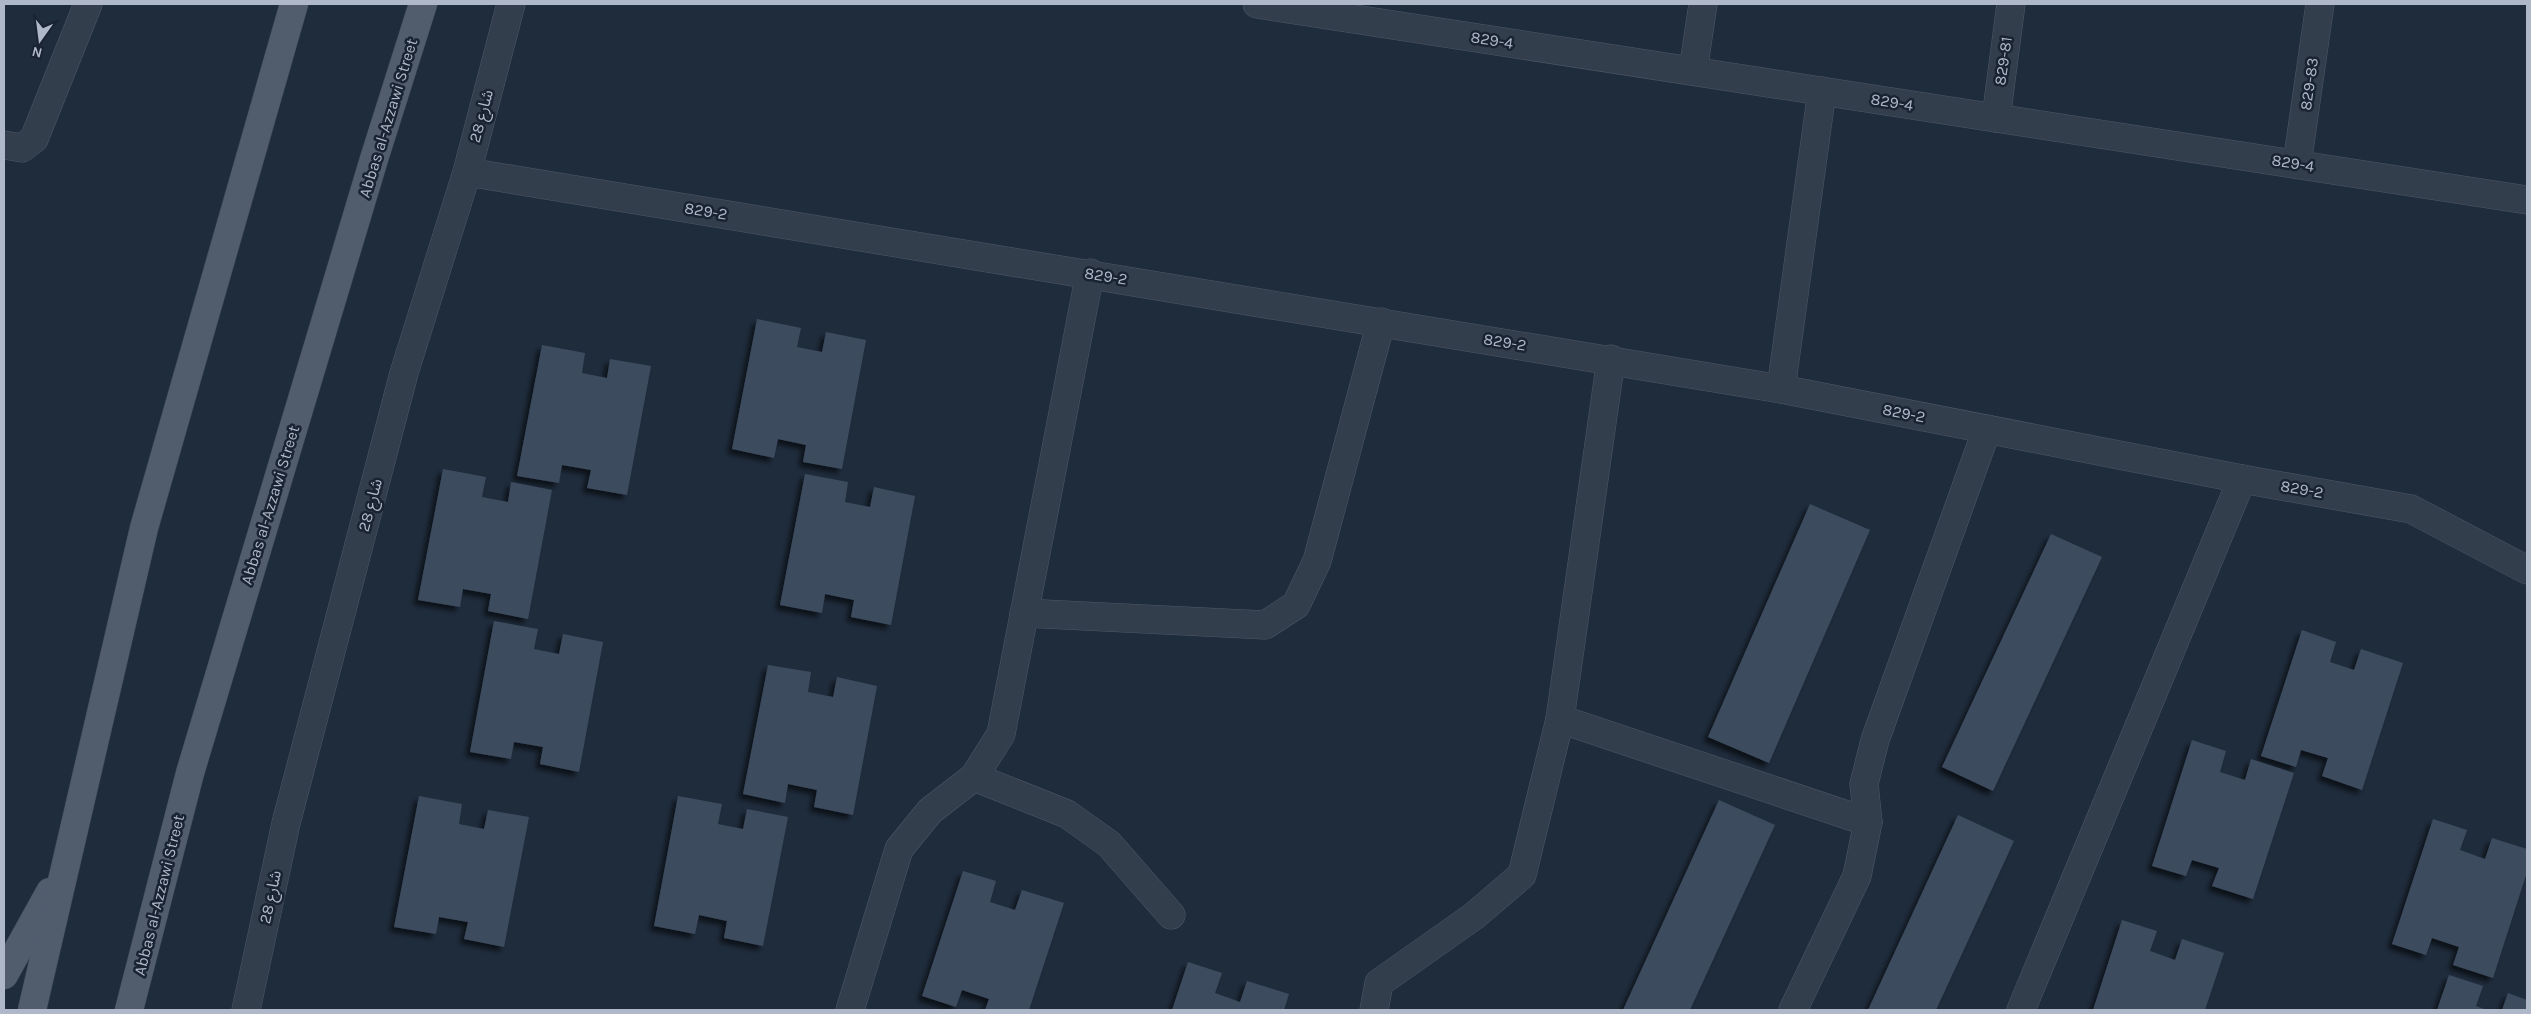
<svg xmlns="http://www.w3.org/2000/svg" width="2531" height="1014" font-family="Karla,'Noto Sans Arabic',sans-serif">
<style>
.building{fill:#3e4b5f;filter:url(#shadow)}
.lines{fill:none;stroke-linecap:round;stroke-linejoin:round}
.minor-casing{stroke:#4e5867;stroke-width:29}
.primary-casing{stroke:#3d4755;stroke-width:29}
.minor{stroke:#333e4c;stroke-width:28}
.primary{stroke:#515c6d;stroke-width:28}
.labels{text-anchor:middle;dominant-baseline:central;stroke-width:5;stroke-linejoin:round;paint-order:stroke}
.street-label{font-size:16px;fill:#aeb8c8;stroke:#192331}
</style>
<defs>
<filter id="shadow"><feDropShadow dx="-4.5" dy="4.5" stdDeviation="2.5" flood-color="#0009"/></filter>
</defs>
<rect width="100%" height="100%" fill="#1f2c3c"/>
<g class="building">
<polygon points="757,319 801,328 797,347 822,352 826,332 866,340 842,469 803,462 806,445 778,439 774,458 732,449"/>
<polygon points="542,345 585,353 582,373 607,378 610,359 651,366 627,495 587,488 591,470 562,465 559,483 517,476"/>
<polygon points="443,469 486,477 482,497 508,502 511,482 552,490 528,619 488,611 491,594 463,589 460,607 418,600"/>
<polygon points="805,474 848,482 845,502 870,507 874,487 915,496 891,625 851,617 854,600 825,594 822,613 780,605"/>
<polygon points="1810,504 1870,530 1769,763 1708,737"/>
<polygon points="2051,534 2102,557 1993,791 1942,767"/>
<polygon points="494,621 538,629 534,649 559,654 563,634 603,642 579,772 540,764 543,747 514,742 511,759 470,752"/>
<polygon points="2302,630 2336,642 2330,662 2354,670 2361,649 2403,663 2362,790 2322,776 2328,758 2301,750 2296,767 2261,756"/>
<polygon points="768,665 811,672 808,692 833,697 837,677 877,686 853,815 814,807 817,790 788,784 785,803 743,794"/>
<polygon points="2192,740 2226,751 2220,772 2245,780 2251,759 2294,773 2253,899 2212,886 2219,868 2192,860 2186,876 2152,866"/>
<polygon points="419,796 462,804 459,824 484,829 488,810 529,817 504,947 464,939 468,922 439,917 436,934 394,927"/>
<polygon points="678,796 722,804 718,824 743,829 747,809 788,817 763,946 724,938 727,921 699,915 695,934 654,926"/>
<polygon points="1719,800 1775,825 1690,1010 1623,1010"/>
<polygon points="1958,815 2014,841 1936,1010 1868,1010"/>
<polygon points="2433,819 2467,830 2460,850 2485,859 2492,838 2527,849 2527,872 2493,978 2453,965 2459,947 2432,938 2426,955 2392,944"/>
<polygon points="963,871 996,881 990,902 1015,910 1022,890 1064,903 1029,1010 985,1010 989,999 962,990 956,1007 922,996"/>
<polygon points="2122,920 2157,931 2150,951 2175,960 2182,939 2224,953 2205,1010 2093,1010"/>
<polygon points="1188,962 1222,973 1215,993 1240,1002 1247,981 1289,994 1284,1010 1172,1010"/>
<polygon points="2449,975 2483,986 2476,1006 2487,1010 2437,1010"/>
<polygon points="2508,993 2527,1000 2527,1010 2502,1010"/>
</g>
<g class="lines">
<g class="minor-casing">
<g id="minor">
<polyline points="1257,4 2527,200"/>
<polyline points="1693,71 1703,4"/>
<polyline points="1996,118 2011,4"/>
<polyline points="4,145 22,148 34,139 88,4"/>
<polyline points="2297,164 2320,4"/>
<polyline points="467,172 1781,389 2242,479 2411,509 2527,570"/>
<polyline points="1781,389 1822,91"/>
<polyline points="1024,613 1265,625 1296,605 1317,561 1381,322"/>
<polyline points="1560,719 1868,822"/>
<polyline points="974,777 1067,814 1109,844 1171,915"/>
<polyline points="246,1010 286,823 404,373 467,172 511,4"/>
<polyline points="850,1010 899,849 930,811 974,777 1001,734 1090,273"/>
<polyline points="1374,1010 1379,983 1474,916 1522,875 1560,719 1611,359"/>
<polyline points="1793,1010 1857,876 1868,822 1864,784 1875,740 1987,429"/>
<polyline points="2021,1010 2242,479"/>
</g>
</g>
<g class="primary-casing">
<g id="primary">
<polyline points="4,975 50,892"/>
<polyline points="32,1010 144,528 294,4"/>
<polyline points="129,1010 190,773 374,159 423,4"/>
</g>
</g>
<use href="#minor" class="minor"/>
<use href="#primary" class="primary"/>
</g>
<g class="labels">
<g class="street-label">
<text transform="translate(1492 40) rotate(9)">829-4</text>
<text transform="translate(2003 61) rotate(-82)">829-81</text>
<text transform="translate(2309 84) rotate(-82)">829-83</text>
<text transform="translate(1892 102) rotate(9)">829-4</text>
<text transform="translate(481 116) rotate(-75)">شارع 28</text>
<text transform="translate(388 118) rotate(-73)">Abbas al-Azzawi Street</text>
<text transform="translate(2293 163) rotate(9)">829-4</text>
<text transform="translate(706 211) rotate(9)">829-2</text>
<text transform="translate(1106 276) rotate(9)">829-2</text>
<text transform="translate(1505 342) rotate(9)">829-2</text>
<text transform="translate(1904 413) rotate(11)">829-2</text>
<text transform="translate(2302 489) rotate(10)">829-2</text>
<text transform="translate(270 505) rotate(-73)">Abbas al-Azzawi Street</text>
<text transform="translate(370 505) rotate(-75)">شارع 28</text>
<text transform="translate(159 895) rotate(-76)">Abbas al-Azzawi Street</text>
<text transform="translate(270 897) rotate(-78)">شارع 28</text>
</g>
</g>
<rect width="2531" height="1014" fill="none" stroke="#aeb8c8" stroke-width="10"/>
<g transform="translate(40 40) rotate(194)" stroke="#192331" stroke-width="4" paint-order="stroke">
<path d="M0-4L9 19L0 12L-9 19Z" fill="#aeb8c8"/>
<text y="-8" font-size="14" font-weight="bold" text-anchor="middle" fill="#aeb8c8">N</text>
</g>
</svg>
